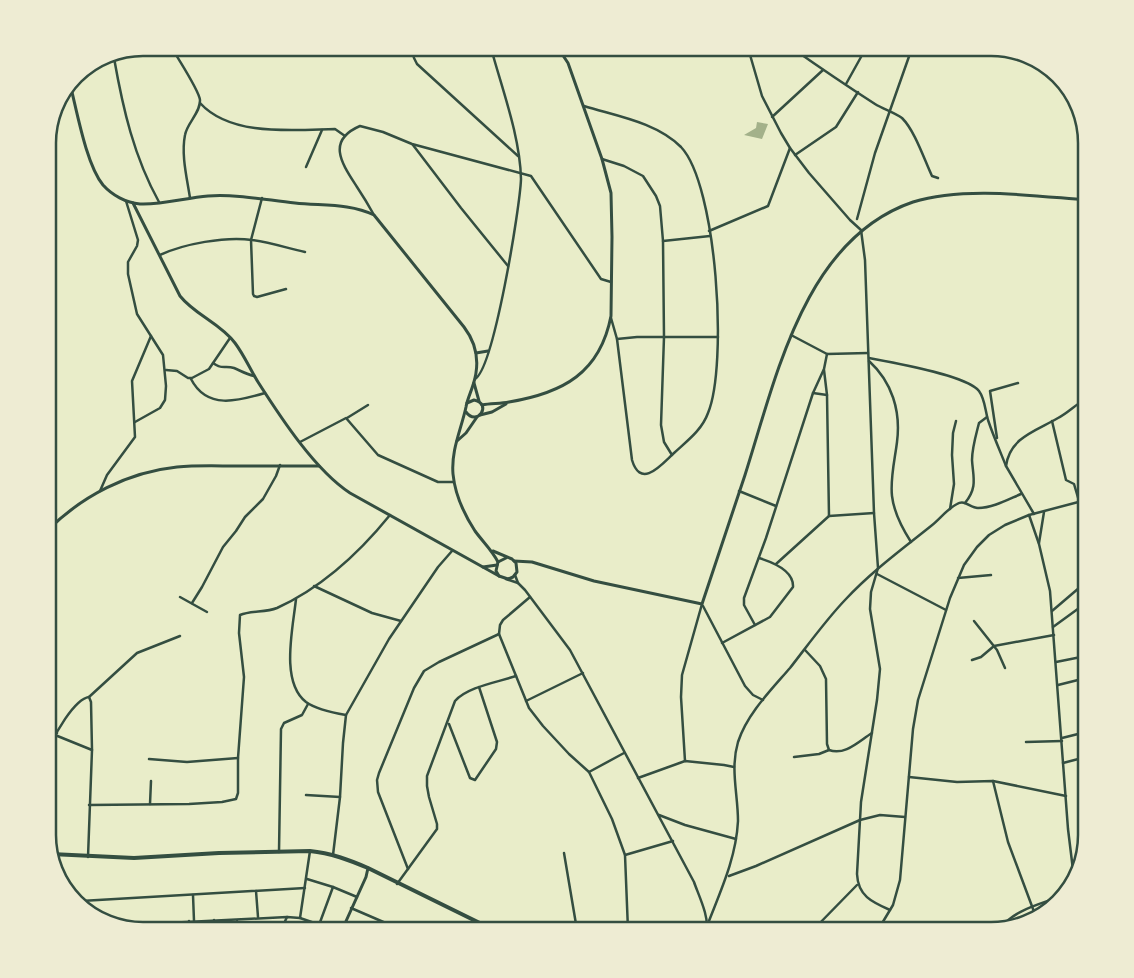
<svg xmlns="http://www.w3.org/2000/svg" width="1134" height="978" font-family="'Space Grotesk',sans-serif">
<style>
.water{fill:#a3b18a}
.lines{fill:none;stroke-linecap:round;stroke-linejoin:round}
.pedestrian{stroke:#344e41;stroke-width:2}
.minor{stroke:#344e41;stroke-width:2.5}
.tertiary{stroke:#344e41;stroke-width:3}
.primary{stroke:#344e41;stroke-width:4}
.rim{fill:none;stroke:#344e41;stroke-width:2.5}
</style>
<rect width="100%" height="100%" fill="#e9edc9"/>
<polygon class="water" points="757,122 768,124 762,139 744,135 756,128"/>
<g class="lines">
<polyline class="pedestrian" points="237,920 238,930"/>
<g class="minor">
<path d="M172,48C178,59 199,90 200,100C201,112 187,123 185,135C181,155 187,178 190,198"/>
<polyline points="411,48 414,58 417,64 518,156"/>
<path d="M748,48L762,96L781,133L790,148L809,173L850,220L861,230L865,260L874,513L878,568L871,592L870,609L880,669L877,700L861,802L857,874C858,896 872,902 890,910"/>
<path d="M792,48C819,67 847,86 875,104C883,109 894,112 902,118C915,131 924,159 932,176L938,178"/>
<path d="M114,58C123,109 134,157 159,202"/>
<polyline points="846,84 866,48"/>
<path d="M200,103C231,137 293,130 335,129L345,136"/>
<path d="M584,106C616,116 656,122 681,147C717,185 728,365 708,413C702,430 687,441 674,453C662,464 641,490 632,460L617,339L611,318"/>
<polyline points="772,117 823,70"/>
<polyline points="413,145 461,208 508,266"/>
<polyline points="795,155 836,127 858,92"/>
<polyline points="602,159 624,166 643,176 656,196 660,206 663,241 664,337 661,425 664,442 672,455"/>
<polyline points="306,167 322,130"/>
<polyline points="262,198 251,240 253,294 254,296 257,297 286,289"/>
<polyline points="126,201 138,240 137,246 128,262 128,274 137,314 163,355 166,386 165,400 160,408 135,422"/>
<path d="M374,215C369,206 363,196 357,187C343,165 325,141 360,126L383,132L412,144L531,176L601,279L611,282"/>
<polyline points="857,219 875,153 912,48"/>
<polyline points="709,231 768,206 790,148"/>
<polyline points="663,241 710,236"/>
<path d="M160,255C183,244 226,236 252,240C269,242 287,248 305,252"/>
<polyline points="791,335 827,354 868,353"/>
<polyline points="617,339 637,337 718,337"/>
<path d="M869,358C890,362 967,375 979,391C985,399 985,410 988,420C993,435 1000,451 1006,466"/>
<path d="M869,361C892,382 901,411 897,442C895,459 890,478 892,496C894,513 902,528 911,542"/>
<path d="M213,363C222,370 225,365 234,368C241,371 246,374 254,376"/>
<polyline points="166,370 177,371 188,378 192,378 209,369 230,338"/>
<polyline points="824,370 827,395 829,516"/>
<path d="M191,379C207,410 238,401 265,393"/>
<path d="M475,379C494,368 520,207 521,179C520,136 502,89 491,48"/>
<polyline points="813,393 827,395"/>
<polyline points="347,418 368,405"/>
<polyline points="1052,421 1066,480 1074,484 1079,501"/>
<polyline points="997,438 990,391 1018,383"/>
<polyline points="300,442 346,418 378,455 438,482 454,482"/>
<polyline points="100,491 107,475 135,437 132,381 151,336"/>
<polyline points="739,491 776,506"/>
<path d="M965,503C978,487 973,477 972,460C972,448 976,435 979,423L987,417"/>
<polyline points="950,509 954,484 952,455 953,433 956,421"/>
<path d="M1034,514L1006,466C1010,437 1036,431 1058,418C1068,413 1076,404 1086,399"/>
<polyline points="1029,515 1039,544 1050,591 1068,829 1073,870"/>
<polyline points="1039,543 1044,512"/>
<polyline points="776,564 829,516 874,513"/>
<polyline points="877,574 946,610"/>
<polyline points="515,575 518,583"/>
<polyline points="958,578 991,575"/>
<path d="M506,579L518,583L525,590L570,650L694,882C698,894 710,918 706,930"/>
<polyline points="314,586 372,613 401,621"/>
<polyline points="180,597 207,612"/>
<polyline points="530,597 503,620 500,625 499,634 529,708 543,726 569,754 589,772 612,819 625,855 628,930"/>
<path d="M296,599C293,628 280,682 306,702C317,710 334,713 346,715"/>
<polyline points="192,603 202,587 223,547 236,531 245,517 263,499 276,476 280,465"/>
<polyline points="1084,605 1086,616"/>
<polyline points="703,606 745,686 753,695 763,700"/>
<polyline points="1052,611 1086,582"/>
<polyline points="974,621 997,650 1005,668"/>
<polyline points="755,625 744,605 744,598 766,538 813,393 824,369 827,354"/>
<polyline points="1053,627 1086,603"/>
<path d="M722,643L770,617L793,587C794,570 772,562 759,558"/>
<path d="M805,650L820,666L826,679L827,744L829,750C845,756 859,741 872,733"/>
<polyline points="972,660 981,657 994,646 1054,635"/>
<polyline points="1056,662 1086,656"/>
<polyline points="1079,680 1086,713"/>
<polyline points="1058,685 1086,678"/>
<polyline points="89,697 137,653 180,636"/>
<polyline points="526,701 583,673"/>
<polyline points="449,724 470,778 475,780 496,749 497,742 479,687"/>
<polyline points="48,730 57,733"/>
<polyline points="55,735 92,750"/>
<polyline points="1062,738 1086,732"/>
<polyline points="1026,742 1062,741"/>
<path d="M48,749C54,736 74,699 89,697L91,702L92,750L88,857"/>
<polyline points="794,757 819,754 829,750"/>
<polyline points="149,759 187,762 238,758"/>
<polyline points="685,761 681,697 682,675 702,604"/>
<polyline points="1063,763 1086,757"/>
<polyline points="589,772 624,753"/>
<polyline points="909,777 957,782 993,781 1066,796"/>
<polyline points="638,778 685,761 724,765 734,767"/>
<polyline points="993,781 1008,842 1036,917"/>
<polyline points="306,795 340,797"/>
<polyline points="150,804 151,781"/>
<path d="M89,805L189,804L222,802L236,799L238,793V758L244,677L239,633L240,615C251,610 265,613 277,608C321,588 360,552 390,515"/>
<polyline points="659,815 685,825 736,839"/>
<polyline points="279,852 281,729 284,723 302,715 308,704"/>
<polyline points="564,853 577,930"/>
<polyline points="333,855 340,797 343,743 346,715 389,639 438,567 452,551"/>
<polyline points="625,855 673,841"/>
<polyline points="408,869 378,792 377,780 379,773 414,688 424,671 439,662 499,634"/>
<polyline points="729,876 756,866 860,820 880,815 905,817"/>
<polyline points="307,879 333,887 357,897"/>
<path d="M397,884L437,829V824L429,797L427,786V776L455,701C467,687 498,682 516,676"/>
<polyline points="256,891 258,917"/>
<polyline points="193,895 194,921"/>
<polyline points="82,907 81,901 305,888"/>
<polyline points="351,908 395,927 397,930"/>
<polyline points="300,918 310,851"/>
<polyline points="214,920 215,930"/>
<polyline points="189,921 189,930"/>
<polyline points="161,923 161,930"/>
<polyline points="127,925 287,917 300,918 335,930"/>
<polyline points="319,925 333,887"/>
<path d="M707,926C720,892 736,859 738,821C738,794 730,769 738,742C747,714 771,690 790,668C808,645 825,621 845,600C871,572 901,550 931,526C940,519 947,509 957,504C965,499 970,508 978,508C993,508 1009,499 1021,494"/>
<path d="M1000,929C1014,909 1042,904 1064,895"/>
<polyline points="281,930 287,917"/>
<polyline points="310,930 314,924"/>
<polyline points="813,930 857,885"/>
<polyline points="878,930 893,905 900,880 913,729 918,700 950,598 964,565 977,547 989,535 1005,525 1029,515 1086,500"/>
</g>
<g class="tertiary">
<path d="M70,84C77,111 86,164 103,185C112,195 126,203 140,204C162,205 185,198 208,196C237,194 266,200 295,203C321,206 350,203 374,215L464,327C477,344 480,364 473,385C471,392 467,400 466,407C461,430 451,450 453,474C455,495 464,514 475,531C483,542 492,550 498,562"/>
<path d="M133,203L180,296C195,315 220,323 235,343C244,355 250,369 258,382C281,418 315,470 350,493L499,576"/>
<polyline points="476,353 488,351"/>
<polyline points="474,383 479,401"/>
<path d="M482,405C491,403 500,404 509,402C563,393 600,373 611,316L612,237L611,193L602,159L568,63L558,48"/>
<path d="M466,412C477,427 493,404 474,400L467,403"/>
<polyline points="480,415 492,412 506,404"/>
<polyline points="457,441 466,433 477,417"/>
<path d="M48,530C82,496 128,472 177,467C197,465 218,466 238,466C265,466 292,466 319,466"/>
<polyline points="493,551 512,559 516,563 517,572 513,577 508,579 499,576 496,571 498,562 506,558"/>
<path d="M514,561L532,562L594,581L702,604C716,561 731,518 745,475C776,378 804,239 913,202C964,186 1034,196 1086,200"/>
<polyline points="483,567 497,565"/>
<polyline points="342,930 366,877 368,868"/>
</g>
<path class="primary" d="M51,854L134,858L219,853L310,851C331,853 349,860 368,868L494,930"/>
</g>
<path d="M0 0H1134V978H0ZM143 56H991A87 87 0 0 1 1078 143V835A87 87 0 0 1 991 922H143A87 87 0 0 1 56 835V143A87 87 0 0 1 143 56Z" fill="#eeecd3" fill-rule="evenodd"/>
<path class="rim" d="M143 56H991A87 87 0 0 1 1078 143V835A87 87 0 0 1 991 922H143A87 87 0 0 1 56 835V143A87 87 0 0 1 143 56Z"/>
</svg>
